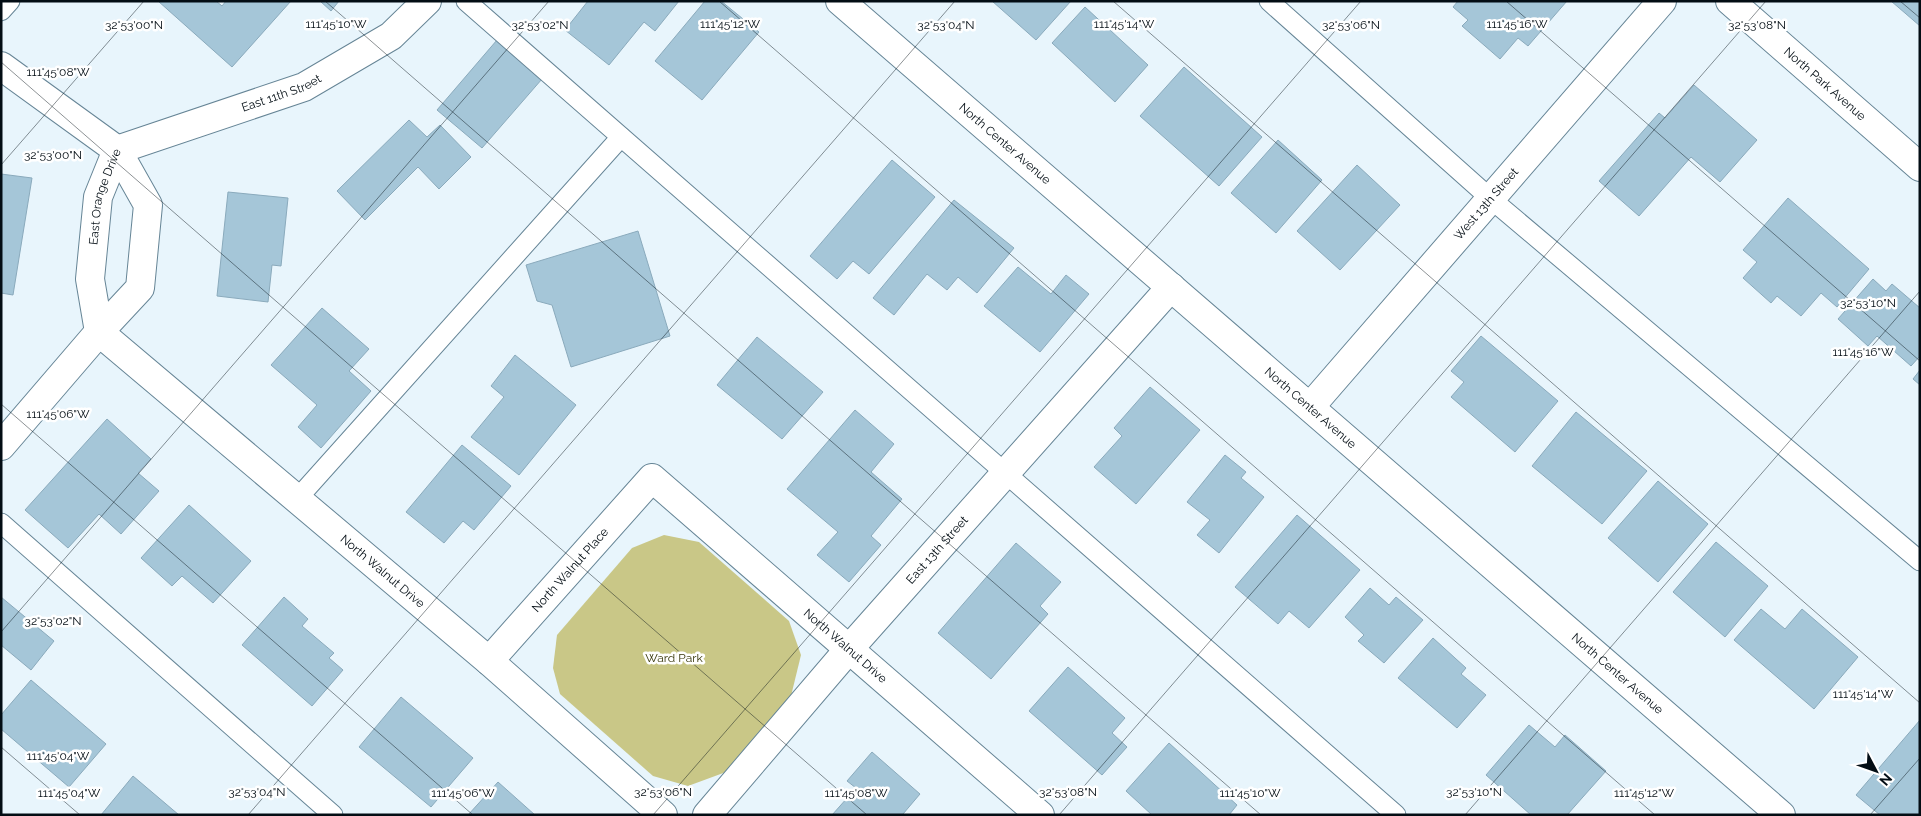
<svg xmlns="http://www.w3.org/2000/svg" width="1921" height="816" font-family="Raleway,sans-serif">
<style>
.green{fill:#c9c787}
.building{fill:#a5c6d8;stroke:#8aaabc}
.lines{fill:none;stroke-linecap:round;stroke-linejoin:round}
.lane-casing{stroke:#668596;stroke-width:21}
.street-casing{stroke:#668596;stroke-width:30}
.lane{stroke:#fff;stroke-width:19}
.street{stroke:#fff;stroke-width:28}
.ticks{fill:none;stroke:#030d14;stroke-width:1;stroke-opacity:0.45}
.labels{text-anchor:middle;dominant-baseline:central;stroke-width:5;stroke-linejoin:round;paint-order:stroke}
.street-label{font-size:12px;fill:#030d14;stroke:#fff}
.park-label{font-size:12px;fill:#363509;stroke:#fff}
.ticks-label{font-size:12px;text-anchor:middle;fill:#030d14;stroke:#fff;stroke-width:5;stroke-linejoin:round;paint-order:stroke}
</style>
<rect width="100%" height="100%" fill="#e8f5fc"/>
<polygon class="green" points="664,535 699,542 789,621 801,655 791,696 726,772 688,786 653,776 560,694 553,668 557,635 632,548"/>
<g class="building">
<polygon points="158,1 216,1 222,6 226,1 291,1 232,67"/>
<polygon points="320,1 339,1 331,11"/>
<polygon points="588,1 679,1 655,31 644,22 609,65 565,30"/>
<polygon points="705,1 721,1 759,32 702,100 655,61"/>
<polygon points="992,1 1071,1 1036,40"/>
<polygon points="1458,1 1567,1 1528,46 1518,38 1500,59 1462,26 1468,20 1453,7"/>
<polygon points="1891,1 1920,1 1920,26"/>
<polygon points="1085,7 1148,65 1115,102 1052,43"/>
<polygon points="497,40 542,79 482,148 437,110"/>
<polygon points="1184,67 1262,137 1219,186 1140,116"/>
<polygon points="1694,85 1757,140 1720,182 1691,157 1639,216 1599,181 1659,113 1665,118"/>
<polygon points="409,120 427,137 440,125 471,157 439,189 418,167 365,220 337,191"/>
<polygon points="1278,140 1322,180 1276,233 1231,193"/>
<polygon points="892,160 935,197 869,274 853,261 837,279 810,256"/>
<polygon points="1357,165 1400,205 1340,270 1297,231"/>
<polygon points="1,174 32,178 13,295 1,293"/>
<polygon points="228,192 288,198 281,266 272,265 268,302 217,296"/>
<polygon points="1788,198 1869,269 1837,307 1821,293 1801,316 1777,296 1771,303 1743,278 1757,262 1743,250"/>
<polygon points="954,200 1014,248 977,293 958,277 947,290 927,274 894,315 873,298"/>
<polygon points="638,231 670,336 571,367 552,305 537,301 526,265"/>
<polygon points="1018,267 1051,294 1066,275 1089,294 1040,352 984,306"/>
<polygon points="1873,279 1886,291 1892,284 1920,308 1920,356 1911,366 1877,336 1868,346 1838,319"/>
<polygon points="322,308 369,349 349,371 371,391 321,448 298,427 317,405 271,365"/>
<polygon points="1481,336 1558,401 1515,452 1451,397 1464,382 1451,371"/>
<polygon points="757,337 823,392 782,439 717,385"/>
<polygon points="515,355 576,405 519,475 471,437 504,397 491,386"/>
<polygon points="1920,370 1920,385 1913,379"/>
<polygon points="1150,387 1200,430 1136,504 1094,467 1122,436 1114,428"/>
<polygon points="855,410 894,444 871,472 902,499 871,536 881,545 849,582 817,555 838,532 787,489"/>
<polygon points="1576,412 1647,471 1602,524 1532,466"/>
<polygon points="107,419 151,459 138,473 159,491 121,534 99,514 68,548 25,510"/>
<polygon points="462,445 511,486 474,530 463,521 444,543 406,512"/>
<polygon points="1225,455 1246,472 1241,478 1264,497 1219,553 1197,535 1210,520 1187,502"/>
<polygon points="1658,481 1708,524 1658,582 1608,538"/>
<polygon points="189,505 251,561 213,603 182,576 172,586 141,558"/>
<polygon points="1297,515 1360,570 1309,628 1289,611 1278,624 1235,587"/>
<polygon points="1716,542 1768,586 1725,637 1673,592"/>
<polygon points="1016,543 1061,582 1040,606 1048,614 991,679 938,633"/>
<polygon points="1370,588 1389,605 1396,597 1423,620 1384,663 1358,641 1364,635 1345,617"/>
<polygon points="1,597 54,641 31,670 1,645"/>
<polygon points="284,597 308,619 302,626 334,653 329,658 343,670 312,706 242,645"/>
<polygon points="1761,609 1785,629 1802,609 1858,657 1814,709 1734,640"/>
<polygon points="1433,638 1466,668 1461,674 1486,695 1457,728 1398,678"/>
<polygon points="1068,667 1125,718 1112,733 1127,747 1102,775 1029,711"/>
<polygon points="31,680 106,744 69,787 1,729 1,715"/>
<polygon points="401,697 473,758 431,807 359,747"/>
<polygon points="1920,720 1920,815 1880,815 1856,795"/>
<polygon points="1529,725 1555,747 1565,735 1606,771 1567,815 1531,815 1486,775"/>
<polygon points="1169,743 1237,805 1229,815 1152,815 1126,791"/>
<polygon points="872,752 920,794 903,814 905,815 832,815 856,788 847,781"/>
<polygon points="133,776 179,815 101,815"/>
<polygon points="498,782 535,815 468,815"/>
</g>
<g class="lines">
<g class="lane-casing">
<g id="lane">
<polyline points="466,1 1396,815"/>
<polyline points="1269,1 1491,199 1920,561"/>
<polyline points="1,11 10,1"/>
<polyline points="297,499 621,137"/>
<polyline points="1,523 333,815"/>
</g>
</g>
<g class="street-casing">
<g id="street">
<path id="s1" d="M840,1L1781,815"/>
<path id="s2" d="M1730,1L1920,167"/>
<polyline points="1,66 117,150 148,205 140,288 99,332 1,446"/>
<path id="s3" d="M117,150L304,87L391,36L427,1"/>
<path id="s4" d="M99,332L489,661L663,815"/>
<path id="s5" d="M99,332L90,279L98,197L117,150"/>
<path id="s6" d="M1310,407L1662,1"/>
<path id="s7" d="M489,661L652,478L1040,815"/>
<path id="s8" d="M707,815L849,649L1171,287"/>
</g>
</g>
<use href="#lane" class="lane"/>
<use href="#street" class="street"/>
</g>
<path class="ticks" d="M325,1L1261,815M719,1L1655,815M1113,1L1920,703M1506,1L1920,361M1900,1L1920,18M1,62L867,815M1,165L144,1M1,404L473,815M1,632L549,1M1,747L80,815M248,815L955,1M653,815L1361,1M1059,815L1766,1M1465,815L1920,291M1870,815L1920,758"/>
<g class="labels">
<g class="street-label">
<text stroke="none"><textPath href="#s2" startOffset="126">North Park Avenue</textPath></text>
<text stroke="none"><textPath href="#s3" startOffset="174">East 11th Street</textPath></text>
<text stroke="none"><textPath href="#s1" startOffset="218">North Center Avenue</textPath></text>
<text stroke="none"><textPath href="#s5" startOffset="138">East Orange Drive</textPath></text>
<text stroke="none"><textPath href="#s6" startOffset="269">West 13th Street</textPath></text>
<text stroke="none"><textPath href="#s1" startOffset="622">North Center Avenue</textPath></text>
<text stroke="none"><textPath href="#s8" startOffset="351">East 13th Street</textPath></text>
<text stroke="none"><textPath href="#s7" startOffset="122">North Walnut Place</textPath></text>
<text stroke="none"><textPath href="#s4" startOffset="371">North Walnut Drive</textPath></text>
<text stroke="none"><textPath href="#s7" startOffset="501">North Walnut Drive</textPath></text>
<text stroke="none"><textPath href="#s1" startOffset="1028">North Center Avenue</textPath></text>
</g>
<g class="park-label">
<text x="674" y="658">Ward Park</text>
</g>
</g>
<g class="ticks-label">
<text x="336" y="28">111°45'10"W</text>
<text x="730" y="28">111°45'12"W</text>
<text x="1124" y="28">111°45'14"W</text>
<text x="1517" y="28">111°45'16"W</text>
<text x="134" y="29">32°53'00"N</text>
<text x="540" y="29">32°53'02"N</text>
<text x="946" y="29">32°53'04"N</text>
<text x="1351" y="29">32°53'06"N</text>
<text x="1757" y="29">32°53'08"N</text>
<text x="58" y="76">111°45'08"W</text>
<text x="53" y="159">32°53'00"N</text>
<text x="1868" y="307">32°53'10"N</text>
<text x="1863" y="356">111°45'16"W</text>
<text x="58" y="418">111°45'06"W</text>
<text x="53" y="625">32°53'02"N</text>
<text x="1863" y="698">111°45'14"W</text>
<text x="58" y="760">111°45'04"W</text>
<text x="257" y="796">32°53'04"N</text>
<text x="663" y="796">32°53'06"N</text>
<text x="1068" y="796">32°53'08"N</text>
<text x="1474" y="796">32°53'10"N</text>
<text x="69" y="797">111°45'04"W</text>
<text x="463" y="797">111°45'06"W</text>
<text x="856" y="797">111°45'08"W</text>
<text x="1250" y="797">111°45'10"W</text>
<text x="1644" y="797">111°45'12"W</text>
</g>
<rect width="1921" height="816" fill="none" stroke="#030d14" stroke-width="5"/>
<g transform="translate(1876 771) rotate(131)" stroke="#ffffff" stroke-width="4" paint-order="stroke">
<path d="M0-4L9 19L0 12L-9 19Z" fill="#030d14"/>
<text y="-8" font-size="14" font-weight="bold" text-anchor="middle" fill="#030d14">N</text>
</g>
</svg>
